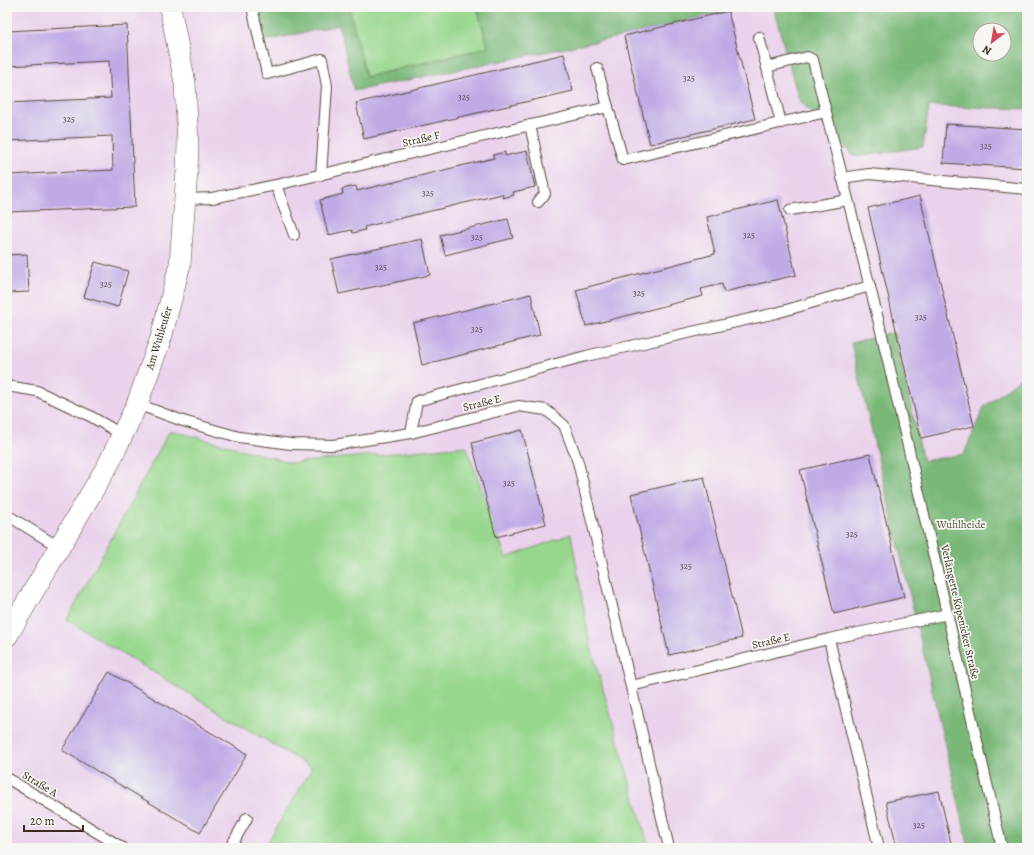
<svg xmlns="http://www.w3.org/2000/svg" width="1034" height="855" font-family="Alegreya,serif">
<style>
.built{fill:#ead1ec}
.green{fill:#97d78d;stroke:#698056}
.forest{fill:#79b878;stroke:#5a714b;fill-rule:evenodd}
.building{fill:#c0aae6}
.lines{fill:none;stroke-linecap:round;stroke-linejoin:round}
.service-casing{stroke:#57473a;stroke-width:12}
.minor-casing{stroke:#57473a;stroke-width:22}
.service{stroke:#fff;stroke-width:10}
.minor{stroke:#fff;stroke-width:21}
.labels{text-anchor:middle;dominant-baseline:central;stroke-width:3.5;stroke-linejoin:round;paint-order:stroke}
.number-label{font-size:9px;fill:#5c4a50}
.street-label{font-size:11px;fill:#3b2a1e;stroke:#f6f6f2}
.park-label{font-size:11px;fill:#52553a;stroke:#f6f6f2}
</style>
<rect width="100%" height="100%" fill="#f6f6f2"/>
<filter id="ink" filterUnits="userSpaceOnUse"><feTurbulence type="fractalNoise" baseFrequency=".025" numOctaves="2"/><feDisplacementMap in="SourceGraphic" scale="8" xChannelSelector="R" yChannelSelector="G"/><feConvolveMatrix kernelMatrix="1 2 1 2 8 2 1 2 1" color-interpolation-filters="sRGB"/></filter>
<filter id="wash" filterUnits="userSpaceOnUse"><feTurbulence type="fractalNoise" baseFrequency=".012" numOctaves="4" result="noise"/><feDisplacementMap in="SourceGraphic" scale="16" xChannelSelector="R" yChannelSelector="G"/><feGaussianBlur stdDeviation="0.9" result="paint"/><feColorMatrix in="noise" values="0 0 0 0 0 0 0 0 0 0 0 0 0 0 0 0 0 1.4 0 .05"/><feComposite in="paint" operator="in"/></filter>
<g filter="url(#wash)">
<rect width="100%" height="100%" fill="#f4e9d7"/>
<polygon class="built" points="7,7 773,7 799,100 929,106 1027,109 1027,373 984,407 964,454 923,461 894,333 851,343 969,848 7,848"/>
<g class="green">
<polygon points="349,7 477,7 488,47 366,77"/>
<polygon points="170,430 292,463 466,446 506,558 571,534 590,644 649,848 264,848 312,768 67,620"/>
</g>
<g class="forest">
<polygon points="252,7 349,7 366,77 488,47 477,7 737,7 728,11 624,36 354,91 339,25 260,42"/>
<path d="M773,7H1027V109L929,106L923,147L855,157L799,100ZM980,30H1004V54H980Z"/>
<polygon points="894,332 923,461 964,454 984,407 1027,373 1027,848 969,848 851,343"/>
</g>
<g id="blocks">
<g class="building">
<polygon points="728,11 755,119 650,144 624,36"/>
<polygon points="127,25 135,207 7,212 7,175 113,170 112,136 7,141 7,103 111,98 109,61 7,66 7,31"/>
<polygon points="564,54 573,91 364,139 356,103"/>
<polygon points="946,124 1027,129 1027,168 943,163"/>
<polygon points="527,151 535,187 513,192 514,195 503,198 502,194 364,227 365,230 353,233 352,230 328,235 320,200 343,194 342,189 356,186 357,191 494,158 493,155 505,152 505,156"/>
<polygon points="920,196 974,426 921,438 868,208"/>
<polygon points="778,200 796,275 724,292 722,284 701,289 703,296 586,326 576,290 715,254 707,217"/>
<polygon points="508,219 513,238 445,255 440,235"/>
<polygon points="422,239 430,275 339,294 331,259"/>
<polygon points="27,254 29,292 7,293 7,255"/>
<polygon points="95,262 128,271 118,307 84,297"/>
<polygon points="531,294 540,335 422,365 413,323"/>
<polygon points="522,430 546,524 496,537 472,443"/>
<polygon points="870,454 904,597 834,614 800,470"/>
<polygon points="704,477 742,638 669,655 631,494"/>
<polygon points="109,672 247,754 200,833 62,750"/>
<polygon points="939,791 952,848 897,848 886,802"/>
</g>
</g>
</g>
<g filter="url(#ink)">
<use href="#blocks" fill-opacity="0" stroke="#57473a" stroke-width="1"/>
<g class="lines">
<g class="service-casing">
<g id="service">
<polyline points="252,7 267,74 322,59 327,86 321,175"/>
<polyline points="759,37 781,123"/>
<polyline points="767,67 807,57 813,60 882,335 1002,848"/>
<polyline points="597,68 608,107"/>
<polyline points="530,125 545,194 538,202"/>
<polyline points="842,178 869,174 1027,189"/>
<polyline points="276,185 294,235"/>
<polyline points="186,199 212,198 276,185 608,107 623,160 826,112"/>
<polyline points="790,210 848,200"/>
<polyline points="7,386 37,391 90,416 123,435"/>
<polyline points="137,404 183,421 239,437 291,444 333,445 411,433 518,406 546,410 564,425 578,462 669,848"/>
<polyline points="411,433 417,401 586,356 776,313 870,286"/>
<polyline points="7,515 59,547"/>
<polyline points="829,639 879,848"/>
<polyline points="631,686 829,639 948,614"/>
<polyline points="7,778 123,848"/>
<polyline points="230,848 247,818"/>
</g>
</g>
<g class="minor-casing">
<polyline id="minor" points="7,636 109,463 137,404 161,338 180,264 187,171 188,145 185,83 170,7"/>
</g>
<use href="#service" class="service"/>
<use href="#minor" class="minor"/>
</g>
</g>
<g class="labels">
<g class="number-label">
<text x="689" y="78">325</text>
<text x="464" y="97">325</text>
<text x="69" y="119">325</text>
<text x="986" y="146">325</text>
<text x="428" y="193">325</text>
<text x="749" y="235">325</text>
<text x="477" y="237">325</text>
<text x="381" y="267">325</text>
<text x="106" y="284">325</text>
<text x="639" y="293">325</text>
<text x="921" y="317">325</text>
<text x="477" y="329">325</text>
<text x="509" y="483">325</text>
<text x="852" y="534">325</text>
<text x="686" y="566">325</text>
<text x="919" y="825">325</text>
</g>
<g class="street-label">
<text transform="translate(421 139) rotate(-13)">Straße F</text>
<text transform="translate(159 338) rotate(-73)">Am Wuhleufer</text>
<text transform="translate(482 403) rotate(-14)">Straße E</text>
<text transform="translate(960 612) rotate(77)">Verlängerte Köpenicker Straße</text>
<text transform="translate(771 641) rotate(-13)">Straße E</text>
<text transform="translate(40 784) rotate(31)">Straße A</text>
</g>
<g class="park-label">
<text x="961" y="524">Wuhlheide</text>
</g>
</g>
<rect width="1034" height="855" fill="none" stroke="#f6f6f2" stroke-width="24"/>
<g transform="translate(992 42) rotate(211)"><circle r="19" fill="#f6f6f2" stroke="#aba49d"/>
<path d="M0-3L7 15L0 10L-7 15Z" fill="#d1495b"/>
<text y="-6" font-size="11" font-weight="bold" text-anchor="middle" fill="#3b2a1e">N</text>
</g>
<path d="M24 825v6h59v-6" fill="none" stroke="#3b2a1e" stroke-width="2"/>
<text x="30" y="825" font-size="12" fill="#3b2a1e" stroke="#f6f6f2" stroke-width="3" paint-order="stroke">20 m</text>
</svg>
